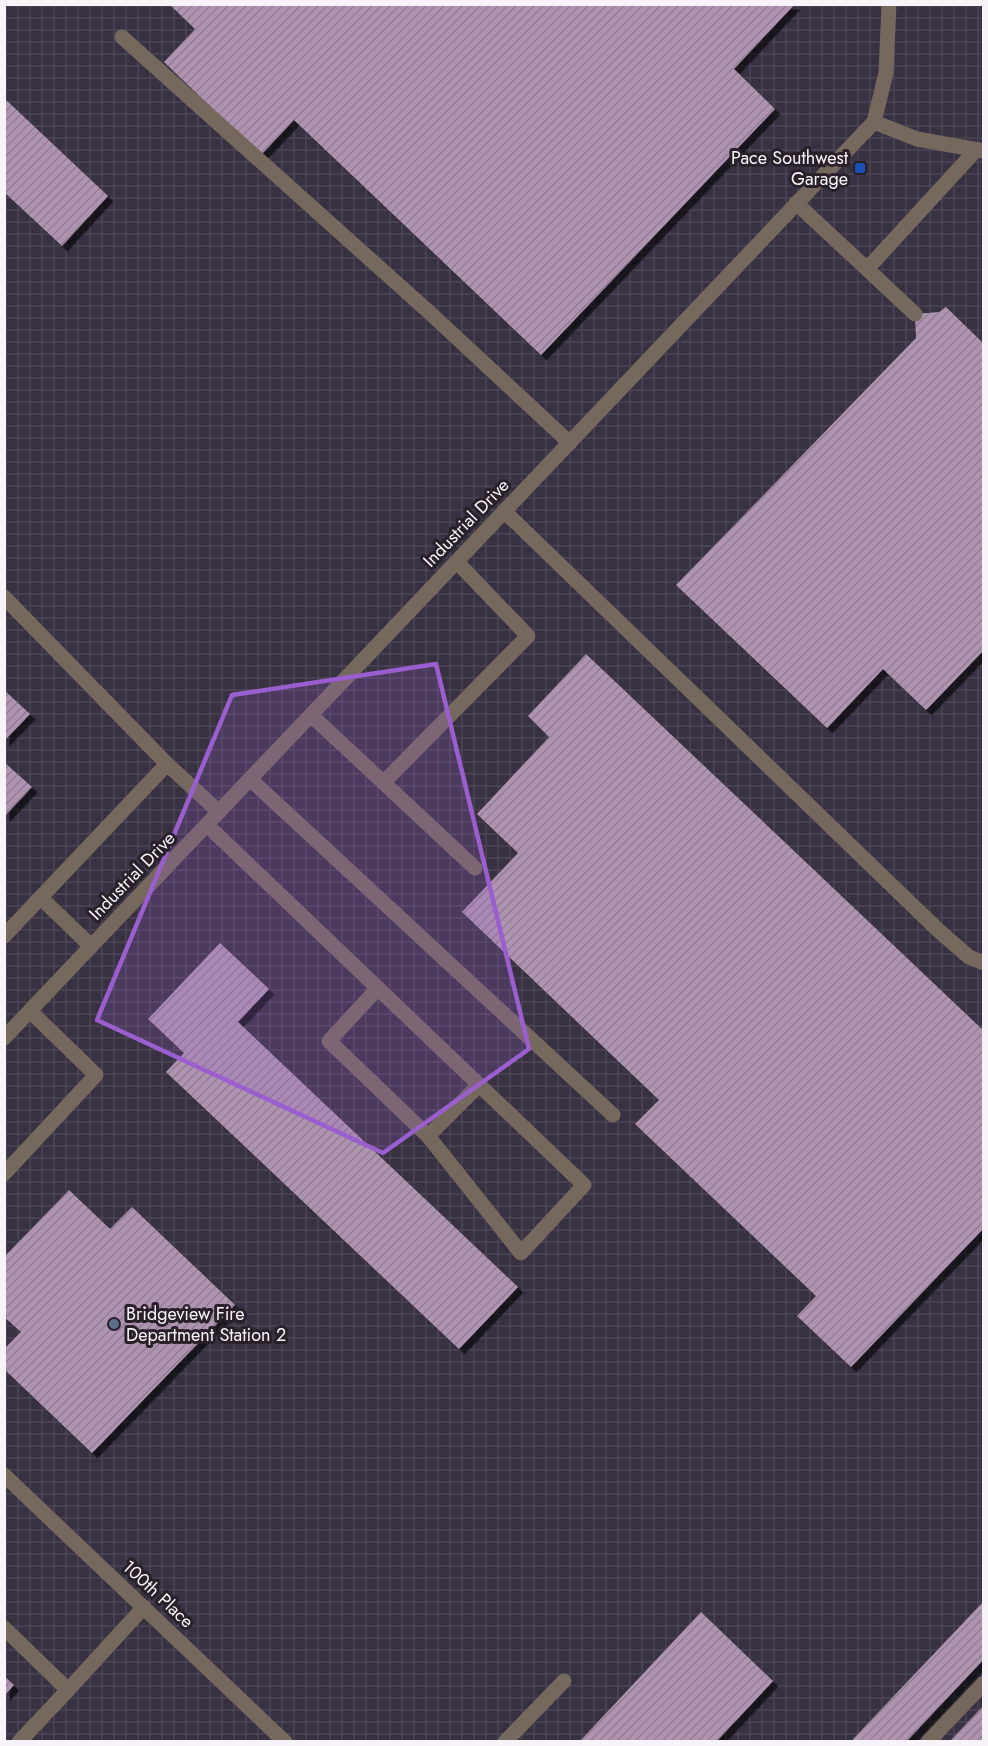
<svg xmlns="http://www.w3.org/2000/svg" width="988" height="1746" font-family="Jost,sans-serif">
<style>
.industrial{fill:url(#industrial-grid)}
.building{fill:url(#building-hatch);filter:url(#shadow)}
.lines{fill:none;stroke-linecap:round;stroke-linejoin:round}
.service{stroke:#75685d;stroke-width:15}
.minor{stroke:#75685d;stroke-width:15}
.marked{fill:#9a5ece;fill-opacity:0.2;stroke:#9a5ece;stroke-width:4.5;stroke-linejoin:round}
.transit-dot{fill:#1a4fb4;stroke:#29202a;stroke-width:2}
.service-dot{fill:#5c6f8a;stroke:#29202a;stroke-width:2}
.labels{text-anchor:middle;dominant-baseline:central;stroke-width:6;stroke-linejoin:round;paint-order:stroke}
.poi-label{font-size:18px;fill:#f8f2f9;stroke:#29202a;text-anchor:end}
.street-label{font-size:18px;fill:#f8f2f9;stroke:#29202a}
</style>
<defs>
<pattern id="industrial-grid" width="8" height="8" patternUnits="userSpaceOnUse" patternTransform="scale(1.5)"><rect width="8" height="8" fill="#373142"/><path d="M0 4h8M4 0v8" fill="none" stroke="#4b4555"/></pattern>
<pattern id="building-hatch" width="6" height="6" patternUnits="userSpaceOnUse" patternTransform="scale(1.5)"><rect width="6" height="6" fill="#af94b1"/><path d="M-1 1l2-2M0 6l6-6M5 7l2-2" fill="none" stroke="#917e92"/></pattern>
<filter id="shadow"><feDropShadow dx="5.5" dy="5.5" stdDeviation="0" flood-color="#0009"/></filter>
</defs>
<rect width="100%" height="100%" fill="#332a34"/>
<polygon class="industrial" points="5,5 983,5 983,1741 5,1742"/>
<g class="building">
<polygon points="169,4 795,4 734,69 775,109 541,355 294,120 261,155 164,62 195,29"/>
<polygon points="4,98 108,196 62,246 4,192"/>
<polygon points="946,307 984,344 984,650 926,710 883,669 827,728 676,585 916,338 915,314 939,312"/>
<polygon points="586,654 984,1031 984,1228 851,1367 797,1316 816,1296 635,1124 659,1100 462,912 518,853 477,814 549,737 528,716"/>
<polygon points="4,690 30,714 4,741"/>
<polygon points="4,762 32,787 4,817"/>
<polygon points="220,943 269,989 238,1022 518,1287 459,1349 166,1072 184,1053 148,1019"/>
<polygon points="69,1190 110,1229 132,1207 235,1305 92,1453 4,1369 4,1349 21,1332 4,1317 4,1257"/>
<polygon points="984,1601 984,1659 906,1742 855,1742 853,1739"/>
<polygon points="701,1612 773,1681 716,1742 579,1742"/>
<polygon points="4,1676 14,1685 4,1696"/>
<polygon points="984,1705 984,1742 949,1742"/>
</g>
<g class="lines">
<g class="service">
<polyline points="122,37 430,313 570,443"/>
<polyline points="874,122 917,139 984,151"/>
<polyline points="796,203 867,269 976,150"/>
<polyline points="867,269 915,314"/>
<polyline points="504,511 938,930 969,957 984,963"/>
<polyline points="4,597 167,764 219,812"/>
<polyline points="311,715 475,868"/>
<polyline points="250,779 613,1115"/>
<polyline points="384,782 528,636 457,562"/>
<path d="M207,825C333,945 458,1065 584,1185L521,1253L428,1136L329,1041L378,988"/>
<polyline points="41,898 91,946"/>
<polyline points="4,936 167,764"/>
<polyline points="428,1136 479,1085"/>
<polyline points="4,1174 96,1075 30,1011"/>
<polyline points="4,1628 68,1690 144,1607"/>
<polyline points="19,1742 68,1690"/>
<polyline points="505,1742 564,1681"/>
<polyline points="928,1742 984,1683"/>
</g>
<g class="minor">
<polyline points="4,1038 874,122 886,73 889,4"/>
<polyline points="4,1475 285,1742"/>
</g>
</g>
<path class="marked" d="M436,664L529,1049L383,1153L97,1020L232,695Z"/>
<rect class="transit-dot" x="854" y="162" width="12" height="12" rx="3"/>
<circle class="service-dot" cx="114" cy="1324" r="6"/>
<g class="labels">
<g class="poi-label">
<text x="848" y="158">Pace Southwest<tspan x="848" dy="21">Garage</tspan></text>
<text x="126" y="1314" text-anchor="start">Bridgeview Fire<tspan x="126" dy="21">Department Station 2</tspan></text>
</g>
<g class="street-label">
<text transform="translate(466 523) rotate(-46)">Industrial Drive</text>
<text transform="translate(132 876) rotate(-46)">Industrial Drive</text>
<text transform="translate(158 1594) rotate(43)">100th Place</text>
</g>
</g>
<rect width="988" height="1746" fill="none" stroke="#f8f2f9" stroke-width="12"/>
</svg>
